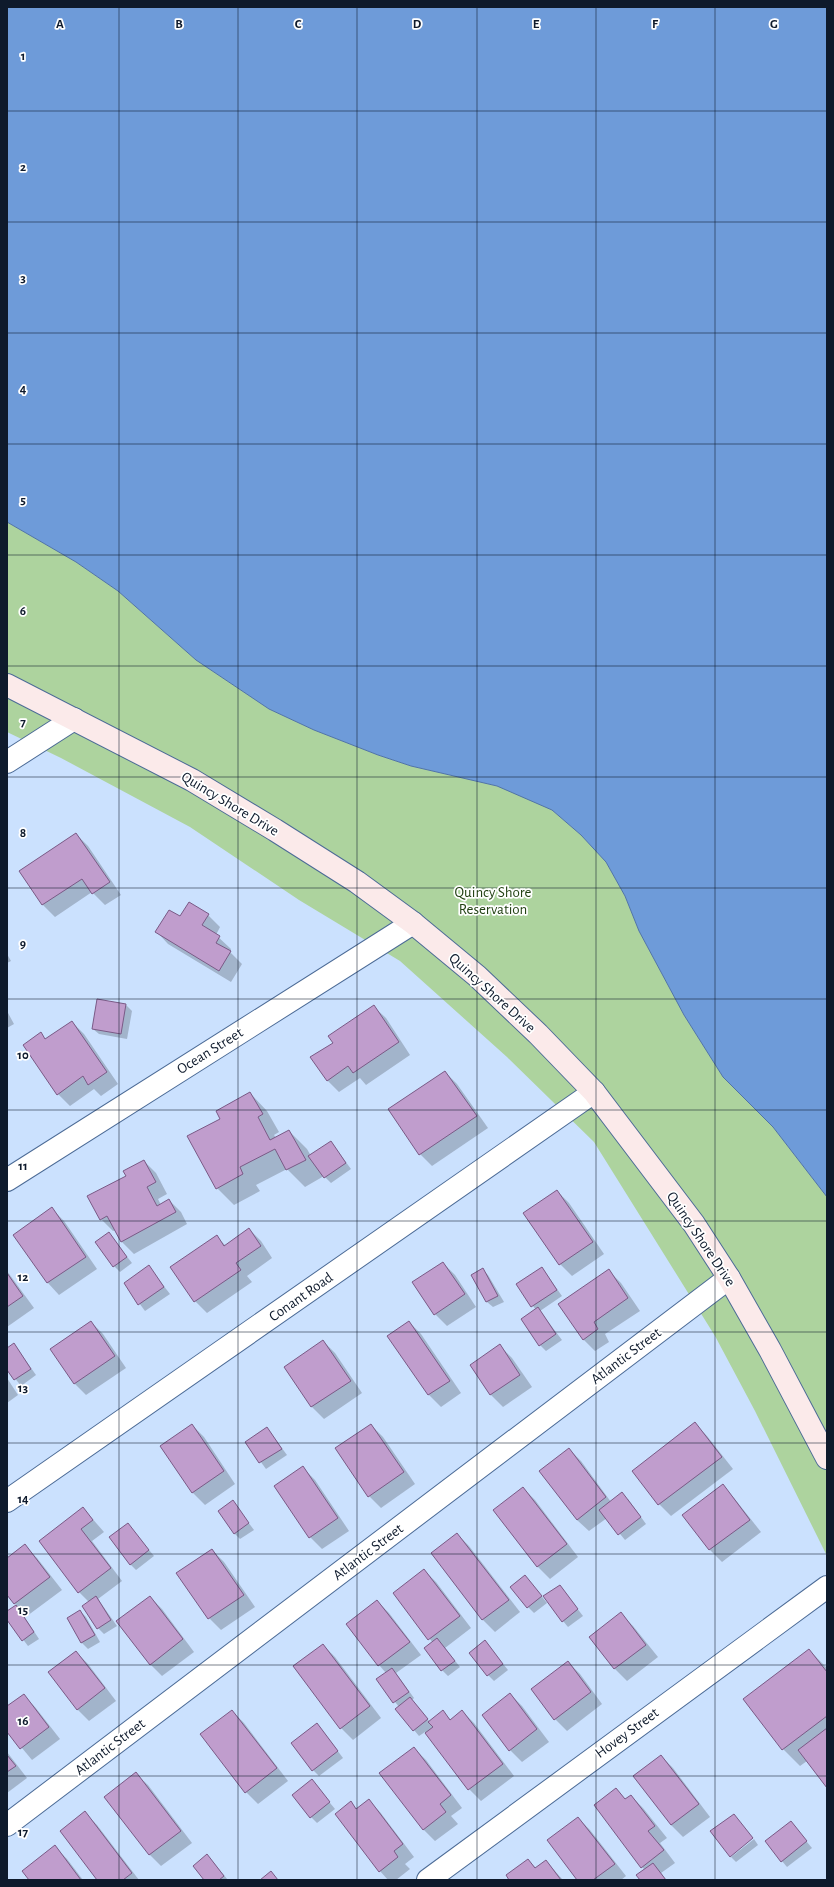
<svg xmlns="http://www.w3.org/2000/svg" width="834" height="1887" font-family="'Alegreya Sans',sans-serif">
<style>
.green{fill:#add39e}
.water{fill:#6e9bd9;stroke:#5174a5}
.shadow{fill:#0003}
.building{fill:#c09dcd;stroke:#7a5a86}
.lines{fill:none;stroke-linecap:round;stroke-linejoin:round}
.minor-casing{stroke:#4c6b96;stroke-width:24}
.secondary-casing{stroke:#4c6b96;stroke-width:24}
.minor{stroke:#fff;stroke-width:22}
.secondary{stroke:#fbeaea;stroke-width:22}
.grid{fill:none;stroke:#0e1a2c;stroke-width:1;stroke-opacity:0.55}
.labels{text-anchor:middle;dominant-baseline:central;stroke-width:3.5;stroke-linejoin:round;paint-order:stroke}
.street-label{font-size:15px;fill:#0e1a2c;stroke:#fff}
.park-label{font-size:15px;fill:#234214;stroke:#fff}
.grid-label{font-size:13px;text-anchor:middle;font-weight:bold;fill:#0e1a2c;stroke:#fff;stroke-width:3.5;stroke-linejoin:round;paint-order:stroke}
</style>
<rect width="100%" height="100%" fill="#cbe1fe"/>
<polygon class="green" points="7,522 76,562 118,591 196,660 269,709 314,730 378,755 411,766 497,786 527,797 552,810 581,835 606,862 625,896 639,931 684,1015 723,1077 773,1127 827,1197 827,1556 755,1411 715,1336 594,1142 507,1057 400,961 299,900 190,827 61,758 7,732"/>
<polygon class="water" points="7,7 827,7 827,1197 773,1127 723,1077 684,1015 639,931 625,896 606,862 581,835 552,810 497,786 411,766 378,755 314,730 269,709 196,660 118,591 76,562 7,522"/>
<g class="shadow">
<polygon points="76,834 88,846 121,895 105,905 92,892 55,917 43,905 21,871"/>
<polygon points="189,903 208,915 220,927 216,935 231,949 230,952 242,964 231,982 168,944 157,932 180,918"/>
<polygon points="7,954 11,961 7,963"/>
<polygon points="97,1000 126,1005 132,1011 127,1039 99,1034 93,1029"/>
<polygon points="374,1007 386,1018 410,1055 366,1085 360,1078 339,1092 327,1080 334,1043"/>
<polygon points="7,1011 14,1024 7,1028"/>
<polygon points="72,1022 84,1034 118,1084 101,1096 94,1089 70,1106 58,1094 40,1034 46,1040"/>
<polygon points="445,1072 457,1084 488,1128 432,1166 420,1154"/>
<polygon points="250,1093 267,1111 279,1132 274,1135 276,1138 289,1131 307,1149 311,1156 331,1142 351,1169 331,1183 324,1176 305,1187 287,1169 256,1185 260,1191 234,1205 217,1188 221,1119"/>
<polygon points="144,1161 156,1173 167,1194 158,1199 161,1205 169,1200 181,1212 187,1224 134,1254 122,1242 116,1230 113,1231 101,1219 127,1176"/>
<polygon points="557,1191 569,1203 604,1254 572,1276 560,1264"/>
<polygon points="52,1209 64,1221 97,1269 59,1295 48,1283 14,1235"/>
<polygon points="249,1229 261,1241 272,1258 247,1276 252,1282 207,1313 195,1301 217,1237 226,1246"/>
<polygon points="109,1234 132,1263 120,1272 114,1266"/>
<polygon points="443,1263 455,1275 476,1307 447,1326 435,1314"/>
<polygon points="149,1267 170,1294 145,1311 125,1284"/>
<polygon points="542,1268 562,1296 540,1311 562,1340 546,1351 540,1345 536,1310 517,1285"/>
<polygon points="482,1269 488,1275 504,1302 493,1307 487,1302 472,1275"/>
<polygon points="7,1271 34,1308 7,1327"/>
<polygon points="609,1271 621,1283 640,1311 605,1334 609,1342 595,1351 583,1339"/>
<polygon points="91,1322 103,1334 126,1368 86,1395 74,1383"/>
<polygon points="409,1322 421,1334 461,1393 441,1407 429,1395 389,1336"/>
<polygon points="323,1341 335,1353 362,1393 324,1419 312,1407 285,1367"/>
<polygon points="14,1344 36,1375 21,1386 7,1368 7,1349"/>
<polygon points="500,1346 512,1358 532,1387 503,1407 491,1395 471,1365"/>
<polygon points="7,1378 18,1395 7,1403"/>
<polygon points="695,1424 707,1436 733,1469 671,1516 659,1504 634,1471"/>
<polygon points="192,1425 204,1437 235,1484 205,1505 193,1493 162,1446"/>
<polygon points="371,1425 383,1437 415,1484 381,1508 369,1496"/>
<polygon points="267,1428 287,1455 266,1469 246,1442"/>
<polygon points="569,1449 581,1461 611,1502 628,1499 646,1524 625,1540 607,1518 589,1531 577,1520"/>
<polygon points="303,1468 315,1480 349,1531 322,1549 310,1537 276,1486"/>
<polygon points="722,1486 734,1498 761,1532 722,1562 710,1550 684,1515"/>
<polygon points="523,1488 535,1500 578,1557 550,1579 538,1567 495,1510"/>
<polygon points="233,1502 254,1530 240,1539 234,1533"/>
<polygon points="83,1508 104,1532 92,1541 122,1581 98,1599 117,1626 104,1634 98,1628 89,1602 79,1592 40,1541"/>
<polygon points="128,1524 154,1556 136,1570 130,1564"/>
<polygon points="457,1534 469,1546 520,1612 495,1632 483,1620 432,1553"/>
<polygon points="25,1546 37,1558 62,1590 27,1616 20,1610 39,1639 28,1646 7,1618 7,1613 17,1606 7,1593 7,1559"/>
<polygon points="212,1550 224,1562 255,1607 221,1630 209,1618 178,1573"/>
<polygon points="424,1570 436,1582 471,1628 445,1648 460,1667 448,1676 442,1670 433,1643 394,1593"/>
<polygon points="531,1583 547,1603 534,1613 528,1607"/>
<polygon points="560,1586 583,1616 568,1627 563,1621"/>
<polygon points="150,1597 162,1609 194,1652 162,1676 150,1664"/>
<polygon points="377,1601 389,1613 421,1655 396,1673 414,1698 412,1700 430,1722 443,1712 451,1720 462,1711 474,1723 514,1776 481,1801 469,1789 425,1732 419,1736 414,1730 399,1707 378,1680 386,1673 379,1665"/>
<polygon points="80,1611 86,1617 100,1642 88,1649 82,1643 68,1618"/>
<polygon points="621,1614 633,1626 658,1657 627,1681 615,1669 591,1637"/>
<polygon points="485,1642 508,1670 494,1681 488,1675"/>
<polygon points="323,1645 335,1657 381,1718 353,1740 341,1728 294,1667"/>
<polygon points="809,1650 827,1668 827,1786 807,1761 800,1766 783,1749"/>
<polygon points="76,1652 88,1664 116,1701 89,1721 77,1709"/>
<polygon points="568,1662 580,1674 602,1704 567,1731 555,1719 532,1689"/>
<polygon points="510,1694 522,1706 549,1742 522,1762 510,1750"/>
<polygon points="23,1695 35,1707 60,1739 32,1760 7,1730 7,1708"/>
<polygon points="232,1711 244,1723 288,1781 258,1804 246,1792"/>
<polygon points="322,1730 343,1758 319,1776 313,1770"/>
<polygon points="414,1748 426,1760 462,1808 451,1816 458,1824 435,1841 423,1829"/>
<polygon points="7,1752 27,1778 7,1793"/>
<polygon points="661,1756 673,1768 710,1817 683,1837 671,1825"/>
<polygon points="136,1774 148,1785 192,1843 161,1866 149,1854"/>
<polygon points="312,1781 335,1809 317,1823 311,1817"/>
<polygon points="616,1789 626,1800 631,1796 643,1808 667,1838 660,1843 675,1863 661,1873 666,1880 641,1880 645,1870 642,1867"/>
<polygon points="368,1800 380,1812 414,1857 405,1864 410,1869 396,1880 388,1880 380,1871 351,1803 357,1809"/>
<polygon points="85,1813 97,1825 139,1880 99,1880"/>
<polygon points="578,1818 590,1830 626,1876 621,1880 578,1880"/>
<polygon points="791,1823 812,1848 787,1867 782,1861"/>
<polygon points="754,1839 758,1845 736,1862 731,1857"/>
<polygon points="55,1847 67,1859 83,1880 30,1880"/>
<polygon points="207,1856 213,1862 228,1880 205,1880"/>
<polygon points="527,1860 536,1868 546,1861 563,1880 510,1880"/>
</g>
<g class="building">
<polygon points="76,833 110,882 92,894 82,879 42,905 19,871"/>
<polygon points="189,902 209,914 202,925 220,936 216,943 231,951 219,971 155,932 169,910 180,916"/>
<polygon points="97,999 126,1004 121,1034 92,1029"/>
<polygon points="374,1005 399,1042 353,1073 348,1066 327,1081 310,1057 333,1043 328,1036"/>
<polygon points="72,1021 107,1072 88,1085 83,1076 57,1095 23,1045 41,1032 45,1039"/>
<polygon points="445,1071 477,1116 419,1155 388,1109"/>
<polygon points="250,1092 263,1114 258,1117 270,1140 289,1130 306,1160 286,1170 275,1149 240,1167 243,1174 216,1189 187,1136 220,1119 216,1111"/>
<polygon points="331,1141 346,1163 324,1178 308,1156"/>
<polygon points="144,1160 156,1182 147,1187 157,1206 169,1199 176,1212 121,1242 107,1216 100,1220 87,1196 126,1176 123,1171"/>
<polygon points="557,1190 593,1242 559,1265 523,1213"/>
<polygon points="52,1207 86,1257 47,1283 13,1235"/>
<polygon points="249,1228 261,1246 236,1263 241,1270 194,1302 170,1267 217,1235 224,1246"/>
<polygon points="109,1232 127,1257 113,1267 95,1242"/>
<polygon points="443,1262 465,1294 434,1315 412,1282"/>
<polygon points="149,1265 164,1287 138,1305 124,1283"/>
<polygon points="542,1267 557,1290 531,1307 516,1284"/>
<polygon points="483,1268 498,1296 486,1302 471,1275"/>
<polygon points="609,1269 628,1298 594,1322 598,1329 583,1340 558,1304"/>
<polygon points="7,1273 23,1296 7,1307"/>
<polygon points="538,1307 556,1334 539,1346 521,1319"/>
<polygon points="91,1321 115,1356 74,1384 50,1349"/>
<polygon points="409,1321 450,1381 428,1395 387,1336"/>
<polygon points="323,1340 351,1381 311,1407 284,1367"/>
<polygon points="14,1343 31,1369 14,1380 7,1370 7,1348"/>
<polygon points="500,1344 520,1375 490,1395 470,1365"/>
<polygon points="695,1422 722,1457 658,1505 632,1471"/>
<polygon points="192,1424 224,1471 192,1493 160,1446"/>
<polygon points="371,1424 404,1472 368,1497 335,1448"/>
<polygon points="267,1427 282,1449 259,1463 245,1442"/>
<polygon points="569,1448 606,1497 577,1520 539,1471"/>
<polygon points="303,1466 338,1518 309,1538 274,1486"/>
<polygon points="723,1484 750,1520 709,1550 682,1515"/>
<polygon points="523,1487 567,1544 537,1567 493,1510"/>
<polygon points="622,1492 641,1517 618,1535 599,1510"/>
<polygon points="233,1500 249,1523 234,1534 218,1511"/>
<polygon points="83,1507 93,1520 81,1529 111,1568 78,1593 39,1541"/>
<polygon points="128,1523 149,1550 130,1565 109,1537"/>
<polygon points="457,1533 509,1600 482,1620 431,1553"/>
<polygon points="25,1544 50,1577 14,1604 7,1595 7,1558"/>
<polygon points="212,1549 244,1595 208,1619 176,1573"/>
<polygon points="424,1569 460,1616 428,1640 393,1593"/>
<polygon points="525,1575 542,1596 527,1608 510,1587"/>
<polygon points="560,1585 578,1609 562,1622 543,1596"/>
<polygon points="96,1596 111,1620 97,1629 82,1606"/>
<polygon points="150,1596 183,1639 150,1665 116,1621"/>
<polygon points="377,1600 410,1642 378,1666 346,1624"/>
<polygon points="16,1605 34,1632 22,1641 7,1620 7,1611"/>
<polygon points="80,1610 95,1635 81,1643 67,1618"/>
<polygon points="621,1612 646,1645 614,1669 589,1637"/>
<polygon points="437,1638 455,1661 441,1671 424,1648"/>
<polygon points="485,1640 503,1664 487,1676 469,1653"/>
<polygon points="323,1644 370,1706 340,1729 293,1666"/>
<polygon points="809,1649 827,1672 827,1716 782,1750 743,1699"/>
<polygon points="76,1651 105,1688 77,1710 48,1672"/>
<polygon points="568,1661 591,1692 554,1720 531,1689"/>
<polygon points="392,1668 409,1692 393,1703 376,1679"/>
<polygon points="510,1693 537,1729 509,1751 482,1715"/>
<polygon points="24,1694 49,1727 20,1749 7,1732 7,1706"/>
<polygon points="410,1697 428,1719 413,1731 395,1709"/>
<polygon points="232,1710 277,1768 245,1793 200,1734"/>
<polygon points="443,1710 450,1720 462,1710 503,1764 468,1790 425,1733 433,1727 428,1722"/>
<polygon points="317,1723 338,1751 312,1771 291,1743"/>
<polygon points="827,1728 827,1788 798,1750"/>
<polygon points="414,1747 451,1795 440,1804 446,1812 423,1830 379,1773"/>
<polygon points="7,1755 16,1766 7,1772"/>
<polygon points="661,1755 699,1804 671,1825 633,1776"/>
<polygon points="136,1772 181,1831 149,1855 104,1797"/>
<polygon points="312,1779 330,1802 310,1818 292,1795"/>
<polygon points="616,1788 625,1799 631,1795 655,1826 648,1831 664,1850 641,1868 594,1805"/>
<polygon points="369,1799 403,1844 394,1851 398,1857 379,1872 335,1814 351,1801 356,1809"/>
<polygon points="85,1811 132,1873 123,1880 97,1880 60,1831"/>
<polygon points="734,1814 753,1838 730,1857 710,1831"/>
<polygon points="578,1817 615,1864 593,1880 577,1880 547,1840"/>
<polygon points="791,1821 807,1841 781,1862 765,1841"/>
<polygon points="55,1845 81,1880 29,1880 22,1871"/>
<polygon points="207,1854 224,1876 219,1880 204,1880 193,1866"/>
<polygon points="528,1859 535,1868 546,1860 561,1880 509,1880 506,1875"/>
<polygon points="653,1863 666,1880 640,1880 636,1875"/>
<polygon points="271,1871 278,1880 260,1880"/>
</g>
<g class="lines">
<g class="minor-casing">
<g id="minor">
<polyline points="7,762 74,719"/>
<polyline points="7,1180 413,923"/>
<polyline points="7,1501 594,1092"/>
<polyline points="7,1825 729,1278"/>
<polyline points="428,1880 827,1587"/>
</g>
</g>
<g class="secondary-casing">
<polyline id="secondary" points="7,685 192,780 275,830 357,882 413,923 477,976 538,1034 594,1092 694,1224 729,1278 770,1350 827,1458"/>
</g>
<use href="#minor" class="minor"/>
<use href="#secondary" class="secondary"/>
</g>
<path class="grid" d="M119,7V1880M238,7V1880M357,7V1880M477,7V1880M596,7V1880M715,7V1880M7,111H827M7,222H827M7,333H827M7,444H827M7,555H827M7,666H827M7,777H827M7,888H827M7,999H827M7,1110H827M7,1221H827M7,1332H827M7,1443H827M7,1554H827M7,1665H827M7,1776H827"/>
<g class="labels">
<g class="street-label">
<text transform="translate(230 804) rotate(31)">Quincy Shore Drive</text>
<text transform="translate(492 993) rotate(42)">Quincy Shore Drive</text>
<text transform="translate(210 1051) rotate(-32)">Ocean Street</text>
<text transform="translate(701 1239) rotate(56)">Quincy Shore Drive</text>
<text transform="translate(301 1297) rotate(-35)">Conant Road</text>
<text transform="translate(626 1356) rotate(-37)">Atlantic Street</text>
<text transform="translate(368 1552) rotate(-37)">Atlantic Street</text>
<text transform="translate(627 1733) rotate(-36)">Hovey Street</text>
<text transform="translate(110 1747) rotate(-37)">Atlantic Street</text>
</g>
<g class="park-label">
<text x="493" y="892">Quincy Shore<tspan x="493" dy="17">Reservation</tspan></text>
</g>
</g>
<g class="grid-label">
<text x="60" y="28">A</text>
<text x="179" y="28">B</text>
<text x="298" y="28">C</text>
<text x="417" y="28">D</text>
<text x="536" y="28">E</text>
<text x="655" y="28">F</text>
<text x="774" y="28">G</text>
<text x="23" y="60">1</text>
<text x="23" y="171">2</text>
<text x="23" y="282">3</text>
<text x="23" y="393">4</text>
<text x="23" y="504">5</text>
<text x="23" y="615">6</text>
<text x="23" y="726">7</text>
<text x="23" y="837">8</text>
<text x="23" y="948">9</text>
<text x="23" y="1059">10</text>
<text x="23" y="1170">11</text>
<text x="23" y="1281">12</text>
<text x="23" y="1392">13</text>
<text x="23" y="1503">14</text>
<text x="23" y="1614">15</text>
<text x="23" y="1725">16</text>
<text x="23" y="1836">17</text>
</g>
<rect width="834" height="1887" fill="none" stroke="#0e1a2c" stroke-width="16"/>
</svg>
